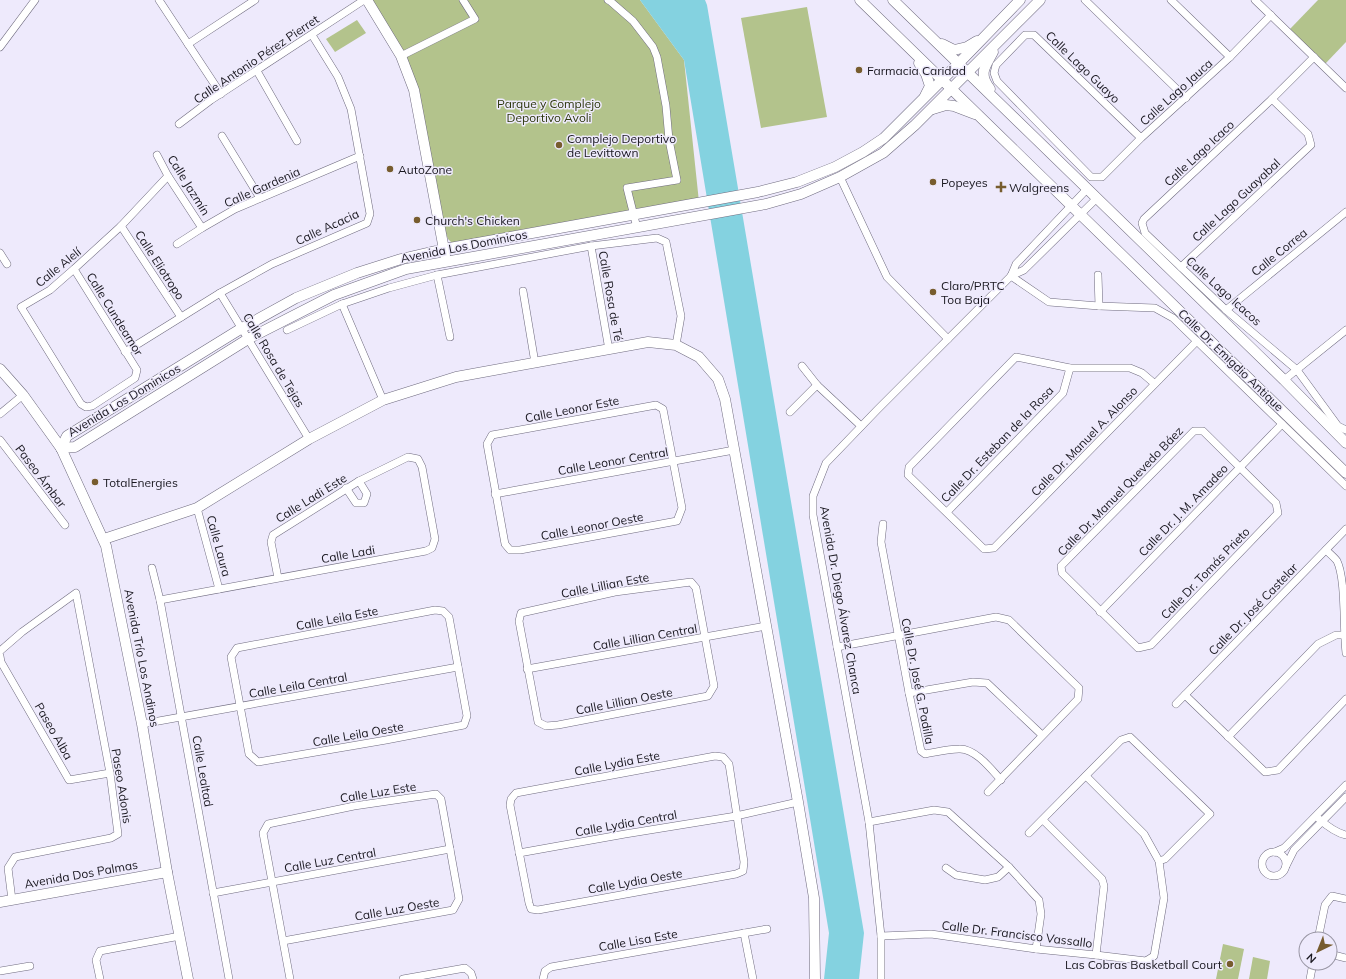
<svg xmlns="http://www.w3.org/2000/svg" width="1346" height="979" font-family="Mulish,sans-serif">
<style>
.green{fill:#b3c38c}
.water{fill:#84d2e0}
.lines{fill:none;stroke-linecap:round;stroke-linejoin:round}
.street-casing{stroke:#6f6b7f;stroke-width:8}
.secondary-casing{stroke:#6f6b7f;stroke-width:11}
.street{stroke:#fff;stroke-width:7}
.secondary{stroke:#fff;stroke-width:10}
.poi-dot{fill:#775c2e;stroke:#eeeafc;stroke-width:1.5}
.labels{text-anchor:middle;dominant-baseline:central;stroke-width:3;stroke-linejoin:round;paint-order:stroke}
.street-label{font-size:12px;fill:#19171f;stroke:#eeeafc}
.poi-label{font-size:12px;fill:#19171f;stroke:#eeeafc;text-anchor:start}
.park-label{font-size:12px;fill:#2d370c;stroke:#eeeafc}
</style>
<rect width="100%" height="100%" fill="#eeeafc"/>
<g class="green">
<polygon points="371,0 640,0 684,60 699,202 452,243 448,239 444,228 416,89"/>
<polygon points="1318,0 1346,0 1346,42 1325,64 1290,29"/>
<polygon points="807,7 827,117 761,128 741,18"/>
<polygon points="357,20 366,33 335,52 326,39"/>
<polygon points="1223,944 1244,949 1238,979 1216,979"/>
<polygon points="1253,957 1270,961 1267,979 1249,979"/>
</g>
<polygon class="water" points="640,0 705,0 707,5 864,933 859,979 824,979 829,933 684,60"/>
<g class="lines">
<g class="street-casing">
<g id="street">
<polyline points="159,0 221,94"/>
<polyline points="608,0 610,1 633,21 653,47 657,57 666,106 669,140 677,180 627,188 637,228"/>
<polyline points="1085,0 1186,98"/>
<polyline points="1171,0 1230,57"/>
<polyline points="1255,0 1346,88"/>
<polyline points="188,44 255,0"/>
<polyline points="0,47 35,0"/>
<polyline points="401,56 475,19 463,0"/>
<polyline points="1314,57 1272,99 1144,219 1142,223 1145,233 1226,310 1297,370 1338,426 1346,430"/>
<polyline points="257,71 297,141"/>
<polyline points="179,124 211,100 364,0"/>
<polyline points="222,136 260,198"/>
<polyline points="1141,138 1034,35 1025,35 996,65 994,73 997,81 1091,177 1102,177 1141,138 1230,57 1271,15"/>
<polyline points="157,155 168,176 202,228"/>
<polyline points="840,177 887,277 948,339"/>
<polyline points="121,226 181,317"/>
<polyline points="177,244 202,228 235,209 360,156"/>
<polyline points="591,246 609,350"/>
<polyline points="0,253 7,264"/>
<polyline points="1181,267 1311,145 1308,134 1272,99"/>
<polyline points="74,269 137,370 135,378 92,406 86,407 81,404 21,307 50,290 74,269 121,226 168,176"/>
<polyline points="437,275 450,337"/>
<polyline points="1098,275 1099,306"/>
<polyline points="1011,276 1049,302 1099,306 1155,308 1173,318 1346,486"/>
<polyline points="1011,276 1016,264 1087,189"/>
<polyline points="523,291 535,363"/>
<polyline points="220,293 309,439"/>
<polyline points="342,304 383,400"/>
<polyline points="1226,310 1346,212"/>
<polyline points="287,330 342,304 389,288 437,275 591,246 657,238 666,242 681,316 676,345"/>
<polyline points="125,352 220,293 272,264 367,223 370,214 351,109 338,77 312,35"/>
<polyline points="802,366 817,385 861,426"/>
<polyline points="1284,380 1346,330"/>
<polyline points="1155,384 1142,373 1130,368 1070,368 1016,357 909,467 908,475 984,549 994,548 1197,341"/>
<polygon points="656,405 663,409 682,508 677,521 520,550 510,550 505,544 487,444 492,435"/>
<polyline points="790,412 817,385"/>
<polyline points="0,414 23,395"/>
<polygon points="1194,431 1203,431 1276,503 1278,513 1151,645 1138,648 1062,573 1061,566"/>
<polyline points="0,440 65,525"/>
<polyline points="346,488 356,503 364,503 367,494 359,481"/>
<polyline points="495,494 734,450"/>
<polyline points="197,508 219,589"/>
<polyline points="947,512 1063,393 1070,368"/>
<path d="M883,524L881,542L909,693L921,751L925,754C937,752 948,749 959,749C975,748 991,769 1001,780"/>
<path d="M1326,550C1329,553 1334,557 1337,561C1346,579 1343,629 1346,653"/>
<polyline points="152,568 160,600 229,979"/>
<polygon points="691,582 696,588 714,686 708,696 558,725 546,726 538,722 519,621 521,613 615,592"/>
<polyline points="160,600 426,551 432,548 435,539 422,467 418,459 408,457 359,481 273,535 271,542 278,578"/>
<polygon points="435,610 443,611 449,617 467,716 464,725 386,740 258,762 249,754 231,657 237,648"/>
<polyline points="1100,612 1282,424"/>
<polyline points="837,647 996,617 1009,620 1079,688 1078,699 988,792"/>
<polyline points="0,651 22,632 76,593 110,773 118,834 111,838 15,857 8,868 12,900"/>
<polyline points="0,656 1,662 69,780 110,773"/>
<polyline points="527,669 766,626"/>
<polyline points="909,693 973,682 987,683 1042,735"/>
<polyline points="1185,695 1265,772 1278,770 1346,699"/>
<polyline points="1176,704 1346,529"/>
<polyline points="142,724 458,667"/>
<polyline points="1228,737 1318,644 1336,635 1344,635"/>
<polygon points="715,756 723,757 729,764 744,862 743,871 736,874 538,910 531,909 529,903 510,805 511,799 516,793"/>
<path d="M1319,819C1327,826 1336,833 1346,835"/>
<polyline points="1043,820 1102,879 1104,886 1096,955"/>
<polyline points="869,822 934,810 948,812 1009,867 1039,900 1041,914 1036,949"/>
<polyline points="1029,833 1121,740 1130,737 1210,814 1165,859 1159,861"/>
<polyline points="1275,852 1284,848 1289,843 1346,785"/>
<circle cx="1274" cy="864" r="12"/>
<polyline points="519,853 625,834 736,816 798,802"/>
<polyline points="1286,866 1294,850 1346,797"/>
<polyline points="946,868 956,875 985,880 998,877 1009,867"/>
<polyline points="213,893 450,849"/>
<polyline points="744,933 753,979"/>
<polyline points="881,936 931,934 1036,949 1096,955 1146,961 1154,956 1164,898 1159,861 1144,834 1086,776"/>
<polyline points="1318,939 1325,905 1332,896 1346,899"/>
<polyline points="283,941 453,910 459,899 441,799 436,794 354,806 268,824 263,833 290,979"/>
<polyline points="1330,954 1346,958"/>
<polyline points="0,971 30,966"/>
<polyline points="100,979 96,960 100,951 180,936"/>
<polyline points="403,979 465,968 471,973 473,979"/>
<polyline points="543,979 545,971 551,967 767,929"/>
<polyline points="881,979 881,936 869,822 813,515 813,496 826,463 877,410 1011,276 1024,270 1097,198"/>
<polyline points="1310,979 1313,963"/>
</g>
</g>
<g class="secondary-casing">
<g id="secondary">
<polyline points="367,0 401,56 414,90 445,255"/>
<polyline points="860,0 1346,473"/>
<polyline points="893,0 1284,380 1346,443"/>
<polyline points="942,44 954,50 967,47 977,41"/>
<polyline points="919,63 926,74 930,86 925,96"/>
<path d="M990,89C978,73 985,67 993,52"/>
<polyline points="933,109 946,105 954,106 975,114"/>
<polyline points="0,369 23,395 61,448 106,546 142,724 167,872 188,979"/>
<polyline points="61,448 75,447 248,339 334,295 406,269 766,204 801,194 840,177 883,153 915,125 1040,0"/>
<polyline points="61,448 67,436 242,328 296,298 357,273 401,259 444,249 758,192 797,182 835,167 863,152 884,138 958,64 1020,0"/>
<polyline points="104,539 197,508 309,439 383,400 456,377 648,342 676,345 699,357 718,379 725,399 798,802 814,898 815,979"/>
<polyline points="0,902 167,872"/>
</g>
</g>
<use href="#street" class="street"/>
<use href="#secondary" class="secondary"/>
</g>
<g class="poi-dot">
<circle cx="859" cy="70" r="4"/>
<circle cx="559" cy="145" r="4"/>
<circle cx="390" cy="169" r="4"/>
<circle cx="933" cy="182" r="4"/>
<path d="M999 181h4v4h4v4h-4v4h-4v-4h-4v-4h4z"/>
<circle cx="417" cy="220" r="4"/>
<circle cx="933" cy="292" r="4"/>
<circle cx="95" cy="482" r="4"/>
<circle cx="1230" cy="964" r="4"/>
</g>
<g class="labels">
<g class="street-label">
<text transform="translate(256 59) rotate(-34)">Calle Antonio Pérez Pierret</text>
<text transform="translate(1083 67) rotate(44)">Calle Lago Guayo</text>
<text transform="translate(1176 92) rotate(-42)">Calle Lago Jauca</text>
<text transform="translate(1199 153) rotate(-43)">Calle Lago Icaco</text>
<text transform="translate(189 185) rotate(58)">Calle Jazmín</text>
<text transform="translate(262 187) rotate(-24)">Calle Gardenia</text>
<text transform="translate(1236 200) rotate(-43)">Calle Lago Guayabal</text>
<text transform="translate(327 227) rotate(-25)">Calle Acacia</text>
<text transform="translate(464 246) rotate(-11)">Avenida Los Dominicos</text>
<text transform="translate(1279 252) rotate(-39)">Calle Correa</text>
<text transform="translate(160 265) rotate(57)">Calle Eliotropo</text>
<text transform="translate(58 267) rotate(-39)">Calle Alelí</text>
<text transform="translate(1224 291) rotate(42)">Calle Lago Icacos</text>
<text transform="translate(611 296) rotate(80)">Calle Rosa de Té</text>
<text transform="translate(115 314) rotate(58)">Calle Cundeamor</text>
<text transform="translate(274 360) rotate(59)">Calle Rosa de Tejas</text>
<text transform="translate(1231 360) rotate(44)">Calle Dr. Emigdio Antique</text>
<text transform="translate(124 400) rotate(-31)">Avenida Los Dominicos</text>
<text transform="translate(572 409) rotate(-11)">Calle Leonor Este</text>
<text transform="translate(1084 441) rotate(-46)">Calle Dr. Manuel A. Alonso</text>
<text transform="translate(997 444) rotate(-46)">Calle Dr. Esteban de la Rosa</text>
<text transform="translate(613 461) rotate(-10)">Calle Leonor Central</text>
<text transform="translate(41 476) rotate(53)">Paseo Ámbar</text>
<text transform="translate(1120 491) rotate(-46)">Calle Dr. Manuel Quevedo Báez</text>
<text transform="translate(311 498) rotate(-32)">Calle Ladi Este</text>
<text transform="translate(1183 510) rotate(-46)">Calle Dr. J. M. Amadeo</text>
<text transform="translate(592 526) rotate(-11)">Calle Leonor Oeste</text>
<text transform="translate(219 546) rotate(75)">Calle Laura</text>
<text transform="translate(348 554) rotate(-10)">Calle Ladi</text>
<text transform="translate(1205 573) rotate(-46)">Calle Dr. Tomás Prieto</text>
<text transform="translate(605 585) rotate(-11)">Calle Lillian Este</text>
<text transform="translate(841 600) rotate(80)">Avenida Dr. Diego Álvarez Chanca</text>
<text transform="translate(1253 609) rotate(-46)">Calle Dr. José Castelar</text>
<text transform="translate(337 618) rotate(-11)">Calle Leila Este</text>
<text transform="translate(645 637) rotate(-10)">Calle Lillian Central</text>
<text transform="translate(142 658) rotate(79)">Avenida Trío Los Andinos</text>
<text transform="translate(918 681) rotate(79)">Calle Dr. José G. Padilla</text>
<text transform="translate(298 685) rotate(-10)">Calle Leila Central</text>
<text transform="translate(624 701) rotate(-11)">Calle Lillian Oeste</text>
<text transform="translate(54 731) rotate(60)">Paseo Alba</text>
<text transform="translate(358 734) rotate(-10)">Calle Leila Oeste</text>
<text transform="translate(617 763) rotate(-11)">Calle Lydia Este</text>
<text transform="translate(203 771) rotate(80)">Calle Lealtad</text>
<text transform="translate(122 786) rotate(81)">Paseo Adonis</text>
<text transform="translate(378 792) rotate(-9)">Calle Luz Este</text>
<text transform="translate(626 823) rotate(-10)">Calle Lydia Central</text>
<text transform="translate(330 860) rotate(-10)">Calle Luz Central</text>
<text transform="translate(81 874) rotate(-10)">Avenida Dos Palmas</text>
<text transform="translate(635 881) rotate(-10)">Calle Lydia Oeste</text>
<text transform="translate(397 909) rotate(-10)">Calle Luz Oeste</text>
<text transform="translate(1017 934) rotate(7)">Calle Dr. Francisco Vassallo</text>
<text transform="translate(638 940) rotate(-10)">Calle Lisa Este</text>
</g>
<g class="poi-label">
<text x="867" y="70">Farmacia Caridad</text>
<text x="567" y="138">Complejo Deportivo<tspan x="567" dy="14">de Levittown</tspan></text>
<text x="398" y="169">AutoZone</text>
<text x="941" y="182">Popeyes</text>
<text x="1009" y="187">Walgreens</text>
<text x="425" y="220">Church's Chicken</text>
<text x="941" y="285">Claro/PRTC<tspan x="941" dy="14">Toa Baja</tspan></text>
<text x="103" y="482">TotalEnergies</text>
<text x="1222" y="964" text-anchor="end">Las Cobras Basketball Court</text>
</g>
<g class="park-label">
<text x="549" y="103">Parque y Complejo<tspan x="549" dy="14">Deportivo Avoli</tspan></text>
</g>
</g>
<g transform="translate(1318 951) rotate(223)"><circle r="19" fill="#eeeafc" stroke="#9996a4"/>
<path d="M0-3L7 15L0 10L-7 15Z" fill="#775c2e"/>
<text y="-6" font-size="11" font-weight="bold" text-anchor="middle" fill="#19171f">N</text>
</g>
</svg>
